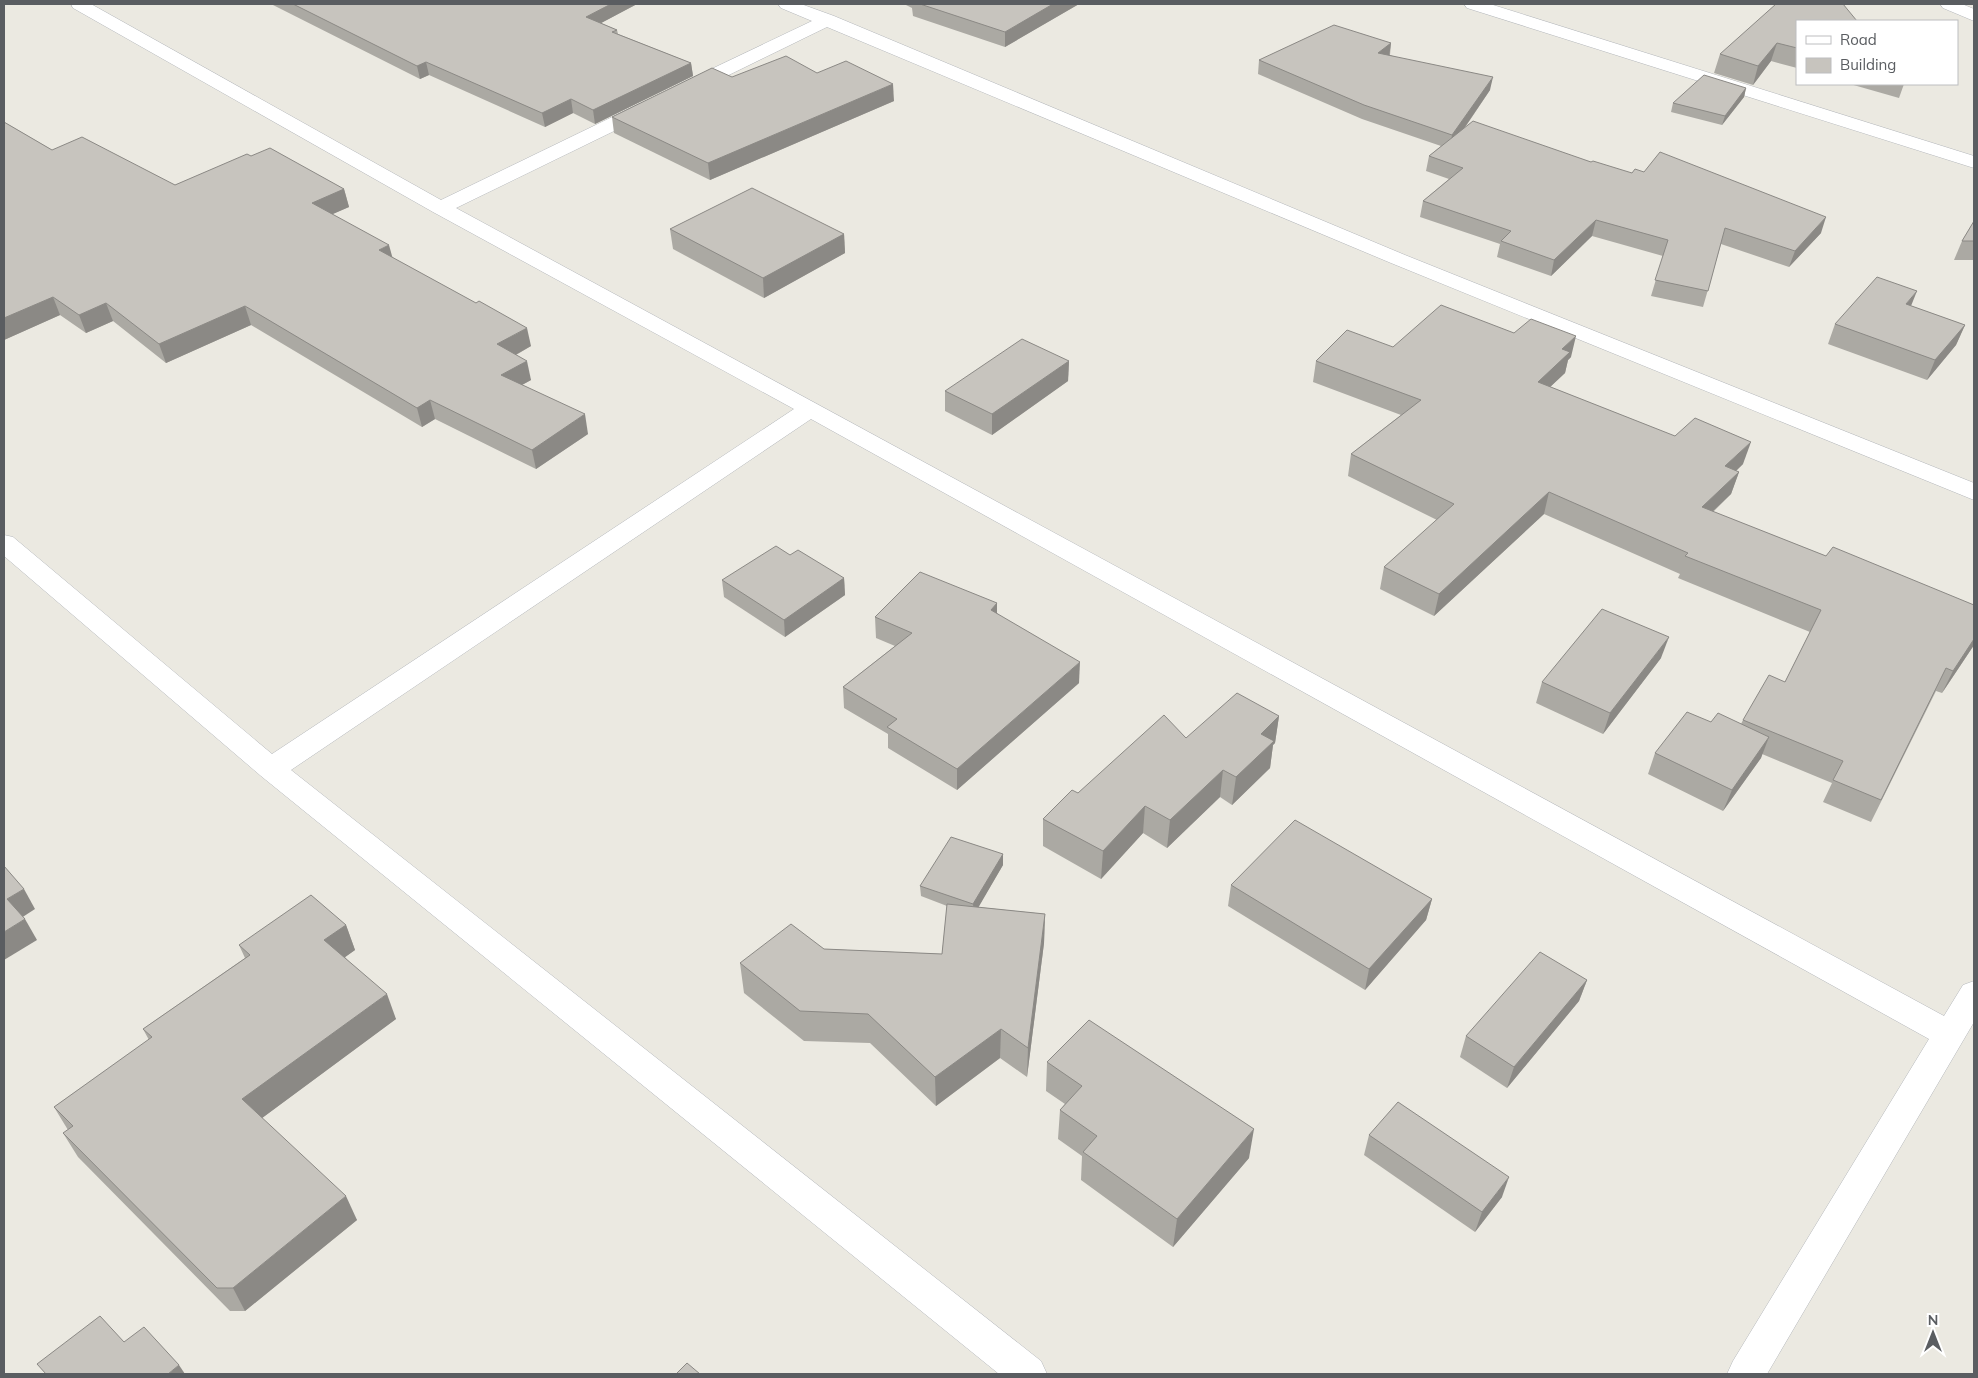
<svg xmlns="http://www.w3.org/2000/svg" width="1978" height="1378" font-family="Mulish,sans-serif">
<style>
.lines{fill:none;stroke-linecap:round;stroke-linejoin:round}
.street-casing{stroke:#b4b7bb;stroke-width:1}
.street{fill:#fff;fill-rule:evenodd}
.wall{fill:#aba9a3}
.shaded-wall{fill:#8b8985}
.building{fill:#c7c4be;stroke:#8b8985}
</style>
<rect width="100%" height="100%" fill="#ebe9e1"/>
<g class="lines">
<g class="street-casing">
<g id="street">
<polygon points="71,4 91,4 441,200 639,104 646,102 653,104 655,108 653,112 456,208 1944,1016 1963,985 1974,981 1974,1022 1767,1374 1727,1374 1733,1361 1929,1039 811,419 291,770 1041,1361 1047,1374 999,1374 261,776 4,556 4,535 13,537 272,754 794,409 433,212 73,8"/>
<polygon points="778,4 801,4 834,16 1405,255 1974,483 1974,500 1391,263 827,27 694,92 687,94 680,92 678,88 680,84 812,21 781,8"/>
<polygon points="1464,4 1490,4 1974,156 1974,168 1467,8"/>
<polygon points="1940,4 1962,4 1974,9 1974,21 1943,8"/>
</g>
</g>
<use href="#street" class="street"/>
</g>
<g class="wall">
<polygon points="271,4 637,4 601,23 617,30 618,34 691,63 693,76 595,124 573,113 545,127 429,75 420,79"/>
<polygon points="904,4 1079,4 1005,47 913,16 912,8"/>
<polygon points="1797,21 1797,68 1771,61 1753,85 1714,73 1720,54"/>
<polygon points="1391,43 1390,55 1490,90 1464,129 1591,162 1821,233 1789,267 1721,244 1703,307 1651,296 1663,256 1592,236 1551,276 1497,257 1500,244 1420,217 1423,201 1449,179 1426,171 1429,156 1441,146 1362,119 1258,74 1259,60"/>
<polygon points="817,73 894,101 710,180 614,133 612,117 732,77"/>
<polygon points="1850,84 1904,84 1899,98"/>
<polygon points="1746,88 1744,97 1722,125 1671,112 1673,103"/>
<polygon points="4,122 52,150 175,185 251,156 344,189 349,207 332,214 392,257 531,346 516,355 531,380 522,385 588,434 536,469 435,419 422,427 251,325 166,363 113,321 86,333 60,315 4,340"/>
<polygon points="1974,221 1974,260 1954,260 1962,241"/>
<polygon points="670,229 844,234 845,253 764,298 673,249"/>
<polygon points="1911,306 1965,325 1956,345 1927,380 1828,344 1835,324"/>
<polygon points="1393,347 1571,357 1568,360 1565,373 1550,387 1743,464 1736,471 1739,472 1731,494 1713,512 1826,556 1974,605 1974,645 1942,693 1936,691 1871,822 1823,802 1832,783 1762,754 1761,758 1723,811 1648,774 1655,753 1711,722 1741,724 1743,720 1785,682 1810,632 1678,578 1680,574 1544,514 1434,616 1380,589 1384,567 1437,520 1348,476 1351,454 1401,415 1313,382 1316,361"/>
<polygon points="1069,361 1068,381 992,435 945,411 945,391"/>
<polygon points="790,555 844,578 845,595 785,637 724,597 722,580"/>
<polygon points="997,603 997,613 1079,683 957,790 888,748 888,734 844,708 843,687 895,646 876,638 875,617"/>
<polygon points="1661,658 1603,734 1536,703 1542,682"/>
<polygon points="1279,716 1275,743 1273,745 1270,768 1232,805 1220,797 1167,848 1143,833 1101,879 1043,846 1043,819 1078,793 1186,738"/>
<polygon points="1003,854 1003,865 978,907 1045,914 1044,943 1027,1077 1000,1058 936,1106 870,1043 804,1041 744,993 740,963 824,949 942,954 947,906 921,896 920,886"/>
<polygon points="1231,885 1432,899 1426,920 1365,990 1228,906"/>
<polygon points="346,925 355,950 345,957 396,1019 262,1118 357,1220 245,1311 230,1311 78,1157 63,1133 68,1130 54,1107 149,1040 143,1029 245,958 239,945"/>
<polygon points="1587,980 1579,1001 1507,1088 1460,1057 1466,1036"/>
<polygon points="1047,1062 1249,1158 1173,1247 1081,1180 1082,1156 1058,1139 1060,1110 1065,1104 1046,1091"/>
<polygon points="1369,1135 1502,1197 1475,1232 1364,1155"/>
</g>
<g class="shaded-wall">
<polygon points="611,4 637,4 588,30 586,17"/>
<polygon points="1053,4 1079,4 1005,47 1005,32"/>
<polygon points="1391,43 1389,57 1378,53"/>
<polygon points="1777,43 1771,61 1753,85 1758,66"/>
<polygon points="426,62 429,75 420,79 417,66"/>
<polygon points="691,63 693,76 595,124 593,110"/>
<polygon points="1493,77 1490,90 1450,149 1452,135"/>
<polygon points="893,84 894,101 710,180 708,163"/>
<polygon points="1746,88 1744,97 1722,125 1725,116"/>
<polygon points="571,99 573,113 545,127 542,113"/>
<polygon points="344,189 349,207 317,221 312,203"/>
<polygon points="1826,217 1821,233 1789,267 1795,251"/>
<polygon points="1596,220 1592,236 1551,276 1554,260"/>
<polygon points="844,234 845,253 764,298 763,278"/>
<polygon points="389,245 394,263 379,250"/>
<polygon points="1917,291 1909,311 1906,304"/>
<polygon points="53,297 60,315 4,340 4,318"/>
<polygon points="106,303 113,321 86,333 79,315"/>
<polygon points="245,306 251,325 166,363 159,344"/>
<polygon points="1965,325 1956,345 1927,380 1935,360"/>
<polygon points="527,328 531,346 501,363 497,344"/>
<polygon points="1576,336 1571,357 1568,360 1565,373 1533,403 1538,382 1562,349"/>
<polygon points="527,361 531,380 505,394 501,375"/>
<polygon points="1069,361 1068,381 992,435 992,414"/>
<polygon points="430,400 435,419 422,427 417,408"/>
<polygon points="585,414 588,434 536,469 532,450"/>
<polygon points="1751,442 1743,464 1718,488 1725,466"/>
<polygon points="1739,472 1731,494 1694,529 1702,507"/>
<polygon points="1549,492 1544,514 1434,616 1439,594"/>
<polygon points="844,578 845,595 785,637 784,620"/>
<polygon points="997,603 997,624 991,610"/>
<polygon points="1669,637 1661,658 1603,734 1610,713"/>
<polygon points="1974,639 1974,645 1942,693 1953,671"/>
<polygon points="1080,662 1079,683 957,790 957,769"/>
<polygon points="1279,716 1275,743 1273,745 1270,768 1232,805 1236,777 1261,734"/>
<polygon points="1769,737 1761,758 1723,811 1732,790"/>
<polygon points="1223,770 1220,797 1167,848 1170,820"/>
<polygon points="1145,806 1143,833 1101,879 1103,851"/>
<polygon points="1003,854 1003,865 974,915 973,904"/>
<polygon points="24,889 35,909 18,920 7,899"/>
<polygon points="1432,899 1426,920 1365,990 1369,969"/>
<polygon points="1045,914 1044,943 1027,1077 1028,1048"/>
<polygon points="25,919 37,940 4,960 4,932"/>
<polygon points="346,925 355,950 334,965 324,940"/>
<polygon points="1587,980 1579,1001 1507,1088 1514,1067"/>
<polygon points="387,994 396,1019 254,1124 242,1099"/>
<polygon points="1001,1029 1000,1058 936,1106 935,1077"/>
<polygon points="1254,1129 1249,1158 1173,1247 1177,1219"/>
<polygon points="1509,1177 1502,1197 1475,1232 1482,1212"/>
<polygon points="346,1196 357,1220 245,1311 233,1288"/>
<polygon points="179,1365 185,1374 168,1374"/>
</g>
<g class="building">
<polygon points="293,4 611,4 586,17 617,30 612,32 691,63 593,110 571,99 542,113 426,62 417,66"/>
<polygon points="920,4 1053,4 1005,32"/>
<polygon points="1776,4 1843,4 1857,21 1797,21 1797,48 1777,43 1758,66 1720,54"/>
<polygon points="1334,25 1391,43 1378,53 1493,77 1452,135 1364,105 1259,60"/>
<polygon points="786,56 817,73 846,61 893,84 708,163 612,117 712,68 732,77"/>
<polygon points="1704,75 1746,88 1725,116 1673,103"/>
<polygon points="1473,121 1591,162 1593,161 1632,173 1635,169 1644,172 1660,152 1826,217 1795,251 1725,228 1708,291 1655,280 1668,240 1596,220 1554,260 1501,241 1511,231 1423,201 1463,168 1429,156"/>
<polygon points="4,122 52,150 82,137 175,185 247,154 251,156 270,148 344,189 312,203 389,245 379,250 476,303 479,301 527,328 497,344 527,361 501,375 585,414 532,450 430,400 417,408 245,306 159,344 106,303 79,315 53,297 4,318"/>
<polygon points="752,188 844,234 763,278 670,229"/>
<polygon points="1974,221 1974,241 1962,241"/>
<polygon points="1877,277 1917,291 1906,304 1965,325 1935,360 1835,324"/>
<polygon points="1441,305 1514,333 1531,319 1576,336 1562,349 1570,352 1538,382 1675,436 1695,418 1751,442 1725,466 1739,472 1702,507 1826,556 1833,547 1974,605 1974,639 1953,671 1946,668 1881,800 1833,780 1843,761 1743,720 1769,675 1785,682 1821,610 1685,556 1688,553 1549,492 1439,594 1384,567 1454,504 1351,454 1421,400 1316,361 1347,330 1393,347"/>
<polygon points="1022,339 1069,361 992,414 945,391"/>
<polygon points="776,546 790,555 798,550 844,578 784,620 722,580"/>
<polygon points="920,572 997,603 991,610 1080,662 957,769 887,727 897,719 843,687 912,633 875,617"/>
<polygon points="1602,609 1669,637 1610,713 1542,682"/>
<polygon points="1237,693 1279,716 1261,734 1274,741 1236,777 1223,770 1170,820 1145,806 1103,851 1043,819 1072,790 1078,793 1164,715 1186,738"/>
<polygon points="1687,712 1711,722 1718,713 1769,737 1732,790 1655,753"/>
<polygon points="1295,820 1432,899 1369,969 1231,885"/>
<polygon points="951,837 1003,854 973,904 920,886"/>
<polygon points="4,866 24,889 7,899 25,919 4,932"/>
<polygon points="311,895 346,925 324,940 387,994 242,1099 346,1196 233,1288 217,1288 63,1133 73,1126 54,1107 152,1037 143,1029 250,955 239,945"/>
<polygon points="947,904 1045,914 1028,1048 1001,1029 935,1077 868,1014 800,1011 740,963 791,924 824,949 942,954"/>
<polygon points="1540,952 1587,980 1514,1067 1466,1036"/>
<polygon points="1089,1020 1254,1129 1177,1219 1083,1152 1097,1136 1060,1110 1082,1086 1047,1062"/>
<polygon points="1398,1102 1509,1177 1482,1212 1369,1135"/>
<polygon points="100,1316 124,1342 144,1327 179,1365 168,1374 46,1374 37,1364"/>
<polygon points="687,1363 700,1374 676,1374"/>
</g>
<rect width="1978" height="1378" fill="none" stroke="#5a5d61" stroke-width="10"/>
<rect x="1796" y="20" width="162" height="65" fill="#ffffff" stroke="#bdbec0"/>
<rect x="1806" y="36" width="25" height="8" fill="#ffffff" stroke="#bdbec0"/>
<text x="1840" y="45" font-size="15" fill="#5a5d61">Road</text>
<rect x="1806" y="58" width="25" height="15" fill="#c7c4be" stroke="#bdbec0"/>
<text x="1840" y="70" font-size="15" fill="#5a5d61">Building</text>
<g transform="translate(1933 1333)" stroke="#ffffff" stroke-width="4" paint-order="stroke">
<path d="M0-4L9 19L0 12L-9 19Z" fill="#5a5d61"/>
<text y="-8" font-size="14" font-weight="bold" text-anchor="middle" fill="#5a5d61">N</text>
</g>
</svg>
